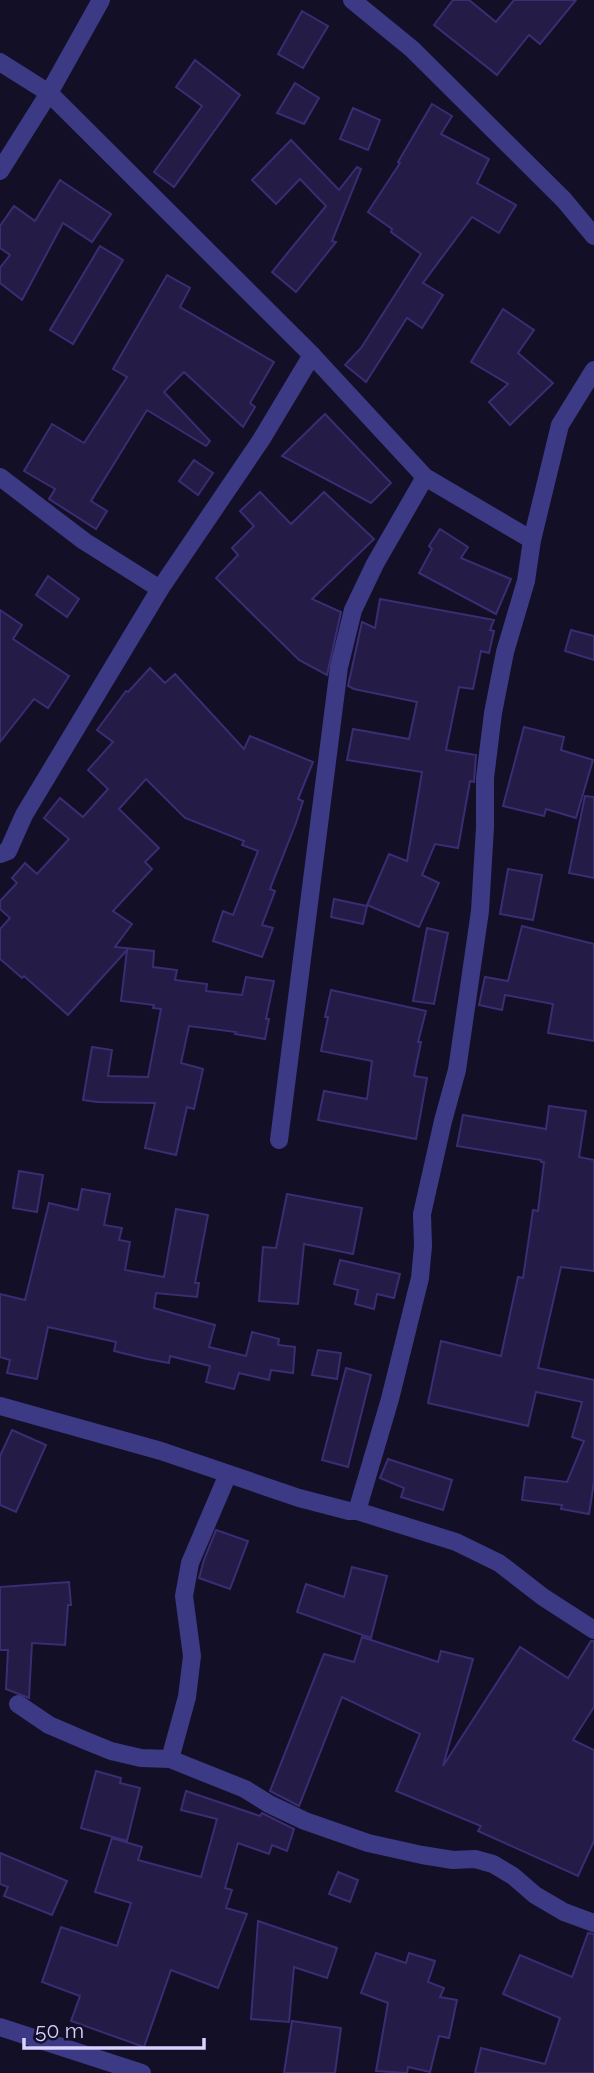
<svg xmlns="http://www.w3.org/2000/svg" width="594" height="2073" font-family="Raleway,sans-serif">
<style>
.building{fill:#241b47;stroke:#3b2d73;stroke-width:2}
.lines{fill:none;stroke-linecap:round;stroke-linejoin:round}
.minor{stroke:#3d3a85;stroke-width:18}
</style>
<rect width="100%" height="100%" fill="#130f26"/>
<g class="building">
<polygon points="453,0 469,0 496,22 514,0 576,0 540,44 529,35 497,75 434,25"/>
<polygon points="302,11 328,26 303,68 278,54"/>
<polygon points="195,60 240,95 174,187 154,172 202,106 176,87"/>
<polygon points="295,83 319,98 304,124 277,113"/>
<polygon points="432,104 452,116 441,134 489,159 477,183 516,205 499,233 472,217 423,283 443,295 422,328 407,318 366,382 345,365 361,348 421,254 391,232 392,229 368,212 400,163 398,162"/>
<polygon points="353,108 380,120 368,150 340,139"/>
<polygon points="291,140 339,190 357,167 361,169 332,241 336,242 296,292 272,272 326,206 300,179 276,204 252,180"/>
<polygon points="60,180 111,214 92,242 63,223 22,300 0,283 0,268 10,255 0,248 0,226 14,206 35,221"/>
<polygon points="100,246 123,260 73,344 50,330"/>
<polygon points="167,275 190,288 180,307 274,362 250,403 255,407 243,427 184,372 164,392 210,441 206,446 147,410 91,501 107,511 96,529 49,499 55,489 24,471 52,424 84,443 127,377 113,369"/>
<polygon points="503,309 534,330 518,353 553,383 510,425 489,402 508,384 471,362"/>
<polygon points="325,414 391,483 371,503 282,456"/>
<polygon points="194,460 213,473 198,495 179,481"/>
<polygon points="260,492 291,524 324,492 374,539 312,599 341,612 327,675 299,660 216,578 238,555 232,548 254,526 240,511"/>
<polygon points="440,529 468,547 461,558 511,579 496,614 419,573 432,549 429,546"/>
<polygon points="48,576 79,599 67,617 36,595"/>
<polygon points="380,599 494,620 490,630 494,631 489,653 481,651 473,689 459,687 446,750 476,755 474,782 470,781 458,848 435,844 422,875 439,883 419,927 367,905 389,854 407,861 422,772 347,760 353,729 409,739 417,702 354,689 348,686 362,622 375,628"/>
<polygon points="0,610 22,625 13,639 69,676 48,708 34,699 0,742"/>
<polygon points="571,630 594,636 594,660 565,651"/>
<polygon points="150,668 165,683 175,674 244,749 250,736 313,762 298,799 303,801 296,823 270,889 275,891 262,925 273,928 262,957 213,941 223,911 233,915 258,851 242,845 244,841 185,818 146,779 119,809 159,848 145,862 152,869 113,911 132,924 115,947 154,951 153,967 177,970 175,980 207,984 206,991 242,995 246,977 274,981 266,1019 269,1019 265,1039 235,1034 236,1032 189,1026 181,1063 203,1069 194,1109 187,1107 176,1155 145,1148 155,1103 97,1102 83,1100 92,1047 112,1050 108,1076 148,1077 161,1009 153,1008 154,1005 121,1001 127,950 68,1015 24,976 22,978 0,959 0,929 10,918 0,909 0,901 17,883 12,878 25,863 37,874 69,839 44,818 60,798 83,817 108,789 88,770 113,742 97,730 126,691 128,692"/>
<polygon points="524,727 564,737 561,750 593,760 576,818 546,809 544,816 503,806"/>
<polygon points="585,796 594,797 594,878 569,873"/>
<polygon points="508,869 542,875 533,920 500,914"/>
<polygon points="334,899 367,906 363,924 331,917"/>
<polygon points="522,926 594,944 594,1041 548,1033 553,1004 505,995 502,1010 479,1005 485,977 508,981"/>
<polygon points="427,928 448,933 434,1004 413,1001"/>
<polygon points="331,990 426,1011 418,1042 421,1042 414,1076 427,1078 416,1139 318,1120 324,1091 367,1099 372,1061 321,1051 328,1017 325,1017"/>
<polygon points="549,1106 586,1111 579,1157 594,1160 594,1271 561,1267 538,1368 594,1380 594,1482 589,1514 561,1509 562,1505 522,1500 525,1477 567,1482 584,1441 572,1437 582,1402 536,1392 528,1426 428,1403 441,1341 501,1356 518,1277 523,1278 533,1210 538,1211 544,1162 541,1162 541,1160 457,1146 463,1115 546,1129"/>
<polygon points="19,1171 43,1175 37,1212 13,1208"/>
<polygon points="82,1189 110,1194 104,1225 122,1228 119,1240 130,1242 125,1270 164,1277 176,1209 208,1215 195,1283 199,1283 197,1297 156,1293 154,1308 215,1325 209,1347 246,1356 252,1332 279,1339 278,1345 295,1347 293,1373 271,1370 269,1380 239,1373 234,1389 206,1382 210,1366 170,1356 169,1363 147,1359 114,1351 116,1342 48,1327 37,1379 7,1373 10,1360 0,1357 0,1294 25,1300 49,1203 78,1210"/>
<polygon points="287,1194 362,1208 353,1254 304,1244 298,1304 259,1301 263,1247 276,1248"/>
<polygon points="340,1260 400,1274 394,1298 377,1294 374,1309 355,1304 358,1290 334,1284"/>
<polygon points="318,1350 341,1353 337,1379 312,1375"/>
<polygon points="346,1368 371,1375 348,1467 322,1460"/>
<polygon points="12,1430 46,1445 16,1512 0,1505 0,1456"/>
<polygon points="388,1459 452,1480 443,1510 401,1497 404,1488 380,1478"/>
<polygon points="216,1530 248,1541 230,1589 199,1578 204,1560"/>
<polygon points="352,1567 387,1576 371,1638 297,1612 306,1584 344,1597"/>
<polygon points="69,1582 71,1605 68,1605 65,1645 32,1643 29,1698 6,1689 8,1650 0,1650 0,1587"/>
<polygon points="362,1637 438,1662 441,1651 473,1659 443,1766 520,1647 568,1678 591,1641 594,1641 594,1707 573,1740 594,1750 594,1841 578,1876 478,1831 481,1826 396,1791 420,1734 342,1697 299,1806 270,1791 324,1654 354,1662"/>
<polygon points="96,1771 121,1778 120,1783 140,1788 127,1841 81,1828"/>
<polygon points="186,1791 260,1816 262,1813 294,1829 287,1851 272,1845 269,1854 238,1843 225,1888 232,1890 226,1908 247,1914 218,1988 171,1970 144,2047 71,2021 80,1996 42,1982 61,1927 117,1946 131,1903 95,1892 112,1838 142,1847 138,1860 201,1877 217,1819 181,1810"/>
<polygon points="0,1853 67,1881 52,1915 4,1896 8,1887 0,1884"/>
<polygon points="338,1872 358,1880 350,1902 329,1894"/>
<polygon points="258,1921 337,1948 327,1978 294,1967 289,2022 251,2019"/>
<polygon points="588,1933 594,1934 594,2073 475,2073 481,2048 545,2064 560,2018 503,1994 520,1955 572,1977"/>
<polygon points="376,1953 406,1963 409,1953 435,1961 428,1982 444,1988 440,1997 457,2000 449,2038 439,2036 430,2072 408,2067 407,2073 376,2071 388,2003 361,1993"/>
<polygon points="292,2021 341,2028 335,2073 284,2073"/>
</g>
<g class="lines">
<g class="minor">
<polyline points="352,0 412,49 564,200 594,236"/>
<polyline points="0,62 49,93 312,355 425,477 532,540"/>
<polyline points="0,171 49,93 101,0"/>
<polyline points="0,477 84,541 160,589"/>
<polyline points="0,854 8,851 24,815 160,589 261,440 312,355"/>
<polyline points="279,1140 339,667 353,610 375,564 425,477"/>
<polyline points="0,1406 161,1451 299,1498 349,1511 357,1511 456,1542 499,1563 543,1597 594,1630"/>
<polyline points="357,1511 390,1399 420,1278 423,1246 422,1214 443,1121 457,1070 480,911 485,827 485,778 493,713 505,652 526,581 532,540 560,425 594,370"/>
<polyline points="18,1704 49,1725 84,1740 111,1751 141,1758 170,1759 245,1789 269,1804 305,1821 368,1843 422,1855 453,1860 475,1859 493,1864 513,1876 535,1895 564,1912 594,1923"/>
<polyline points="170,1759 187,1697 192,1656 184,1596 190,1563 228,1474"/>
<polyline points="0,2027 142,2073"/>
</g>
</g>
<path d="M24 2038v10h180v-10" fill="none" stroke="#d9d4ff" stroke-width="3.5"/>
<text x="35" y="2038" font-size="21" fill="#d9d4ff" stroke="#130f26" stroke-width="5" paint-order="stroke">50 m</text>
</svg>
